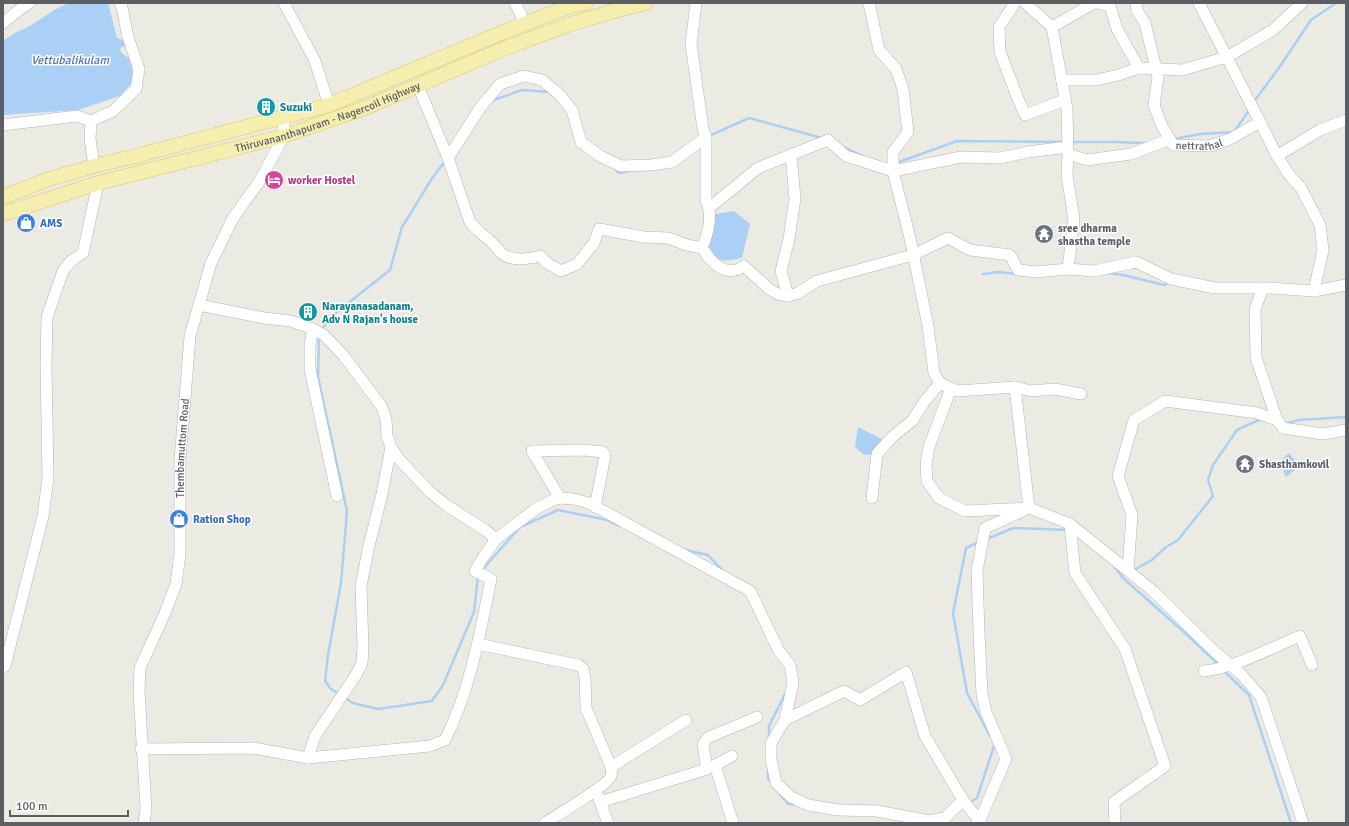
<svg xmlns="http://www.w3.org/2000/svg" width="1349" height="826" font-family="Signika,sans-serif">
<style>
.water{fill:#abd0f5}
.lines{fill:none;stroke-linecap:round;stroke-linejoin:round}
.stream{stroke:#abd0f5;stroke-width:2.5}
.minor-casing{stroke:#b3b5b9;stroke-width:12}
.major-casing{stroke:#e0c568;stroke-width:15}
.minor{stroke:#fff;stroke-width:11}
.major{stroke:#f5eeaf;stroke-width:14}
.labels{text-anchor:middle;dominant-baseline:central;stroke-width:3;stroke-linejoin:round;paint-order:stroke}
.culture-label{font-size:11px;font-weight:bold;fill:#0d838f;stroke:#fff;text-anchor:start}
.street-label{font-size:11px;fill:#5b5e62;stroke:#fff}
.hotel-label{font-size:11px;font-weight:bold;fill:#b23c85;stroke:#fff;text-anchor:start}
.shop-label{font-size:11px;font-weight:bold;fill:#366cbe;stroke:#fff;text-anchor:start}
.worship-label{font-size:11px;font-weight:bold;fill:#5b616d;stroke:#fff;text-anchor:start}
.water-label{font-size:12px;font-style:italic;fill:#4e77ad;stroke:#fff}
</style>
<rect width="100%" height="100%" fill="#ecebe3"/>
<g class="water">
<polygon points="69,3 108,3 117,38 126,41 128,46 121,47 120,50 124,55 129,58 134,77 133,81 120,96 78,110 3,115 3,41 15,33 30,26 54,10"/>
<path d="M734,211L750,224L742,258C718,263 719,262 706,242L715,214Z"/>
<polygon points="858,427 887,442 880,454 864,455 855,447"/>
<polygon points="1289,453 1300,466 1286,477 1279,462"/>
</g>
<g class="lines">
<g class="stream">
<polyline points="491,101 522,90 550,92"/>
<polyline points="1253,103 1281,65 1311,20 1336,3"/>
<polyline points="709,136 749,118 822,138"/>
<polyline points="1174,139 1201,134 1234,132 1250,109"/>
<polyline points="1070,142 1115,142 1140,143 1147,143"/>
<polyline points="843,147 862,156"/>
<polyline points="896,163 957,141 1065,142"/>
<polyline points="614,168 619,173 629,171"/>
<polyline points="1108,273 1123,275 1164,285 1169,283"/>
<polyline points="983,274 998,272 1016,274"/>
<polyline points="322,330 328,319 390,270 402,227 433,177 446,160"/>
<polyline points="319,336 318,377 347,511 341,583 328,655 325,681 331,689 339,694"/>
<polyline points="1285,424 1299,420 1346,417"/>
<polyline points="987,539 1013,528 1068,530"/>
<polyline points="979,542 966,548 953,613 967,693 990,736"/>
<polyline points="685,550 708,555 723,571"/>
<polyline points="1113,565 1123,578 1185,633 1218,664"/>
<polyline points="482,570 520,527 558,510 607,520 619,526"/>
<polyline points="1134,570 1152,560 1166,547 1178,540 1213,496 1208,480 1213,465 1237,430 1261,419"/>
<polyline points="1224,671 1249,695 1291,823"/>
<polyline points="345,698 353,703 378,709 432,701 443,685 474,612 478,576"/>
<polyline points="769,739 769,726 787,690"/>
<polyline points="768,770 768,778 771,782"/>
<polyline points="780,794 788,804 798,805"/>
<polyline points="969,803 977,798 995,743 994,742"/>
</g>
<g class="minor-casing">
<g id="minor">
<polyline points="284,3 315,61 329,105"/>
<polyline points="515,3 525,23"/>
<path d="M696,3L691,44L703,129L706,137V201C713,215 708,234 702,248"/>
<polyline points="869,3 879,50 896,69 903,89 908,132 893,152 893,171 910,238 928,326 934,373 940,383 957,391 1015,387 1031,391 1055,389 1081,394"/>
<polyline points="1015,3 999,27 1000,52 1018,99 1025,115 1065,100"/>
<polyline points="1025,3 1052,27 1067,109 1068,153"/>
<polyline points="1097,3 1110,6 1117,29 1139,68"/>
<path id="s1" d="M1136,3L1137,11L1145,23L1158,77L1154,105L1162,126L1173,145L1210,146L1230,139L1260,122L1277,156L1290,176L1301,188L1320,225L1323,250L1314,291"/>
<polyline points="1199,3 1260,122"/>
<polyline points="3,23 19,10 29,3"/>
<polyline points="1052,27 1094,3"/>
<polyline points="1062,80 1097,80 1118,75 1139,68 1182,70 1227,57 1273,30 1302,3"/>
<path d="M418,86L448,158L470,222C475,229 481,233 488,239C493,243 497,248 501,253C512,262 527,259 540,256L547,263L561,271L577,264L594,243L599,229L644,237L668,238L687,245L702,248C709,259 721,274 735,270C738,270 741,268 744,266L769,289L778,294L788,296L798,293L817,281L913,255L948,238L970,250L1010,255L1018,270L1036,272L1068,269L1094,271L1136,262L1171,279L1215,288H1269L1314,291L1346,285"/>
<polyline points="3,125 77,116 91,121"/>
<polyline points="1277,156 1320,130 1346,120"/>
<polyline points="448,158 480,108 500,84 524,76 542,80 559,94 572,110 581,142 600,156 621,166 651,165 672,162 706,137"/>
<polyline points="94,166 90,139 91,121 113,111 136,89 139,69 128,37 122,7 120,3"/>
<polyline points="709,208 758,168 828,140 846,156 893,171 961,157 1000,158 1028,152 1067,147"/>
<polyline points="1068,269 1074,219 1067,176 1068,154 1087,160 1131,154 1170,139"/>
<polyline points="1263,288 1255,309 1256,358 1277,420"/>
<polyline points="788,296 781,271 789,239 795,198 791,155"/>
<polyline points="199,305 264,318 291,321 313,329 324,335 343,355 382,407 386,419 387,436 391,447 398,458 429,491 446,505 485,530 496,539"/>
<polyline points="313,329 310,344 310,369 337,496"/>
<polyline points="1015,387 1029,508"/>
<polyline points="951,388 929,447 926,464 927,481 939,498 965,511 1029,508 1070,524 1153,591 1215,652 1241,674 1261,697 1303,823"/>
<polyline points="560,498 532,451 584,450 603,452 605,456 595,507"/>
<polyline points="872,498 877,454 892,437 912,421 925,401 940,383"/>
<polyline points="1070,524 1075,573 1125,649 1165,766 1114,802 1115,823"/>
<polyline points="1128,570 1132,515 1118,476 1134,420 1165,401 1257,413 1277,420 1283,428 1323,434 1346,430"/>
<path d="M478,644L578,665L583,669L585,678L586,708L611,767C611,769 612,773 611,776C608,785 556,816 545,823"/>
<polyline points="3,667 5,666 43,516 48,478 46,365 47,317 63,271 71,261 83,253 98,183"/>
<path d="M1204,671C1234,668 1271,648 1300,636L1312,665"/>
<polyline points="785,720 844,691 860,700 906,672 925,736 963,800 981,823"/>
<path d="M141,749L253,748L308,758L430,746L445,740C470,690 480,634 491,579L475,571L484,556L496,539L537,508L553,500L560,498L574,499L589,503L750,591L779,651L790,665L793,683L785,720L771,743V759L776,783L791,797L808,805L838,810L877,811L930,821L946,817L963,800"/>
<polyline points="732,756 715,765 733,823"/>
<polyline points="308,758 315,736 356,675 362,663 363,648 361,586 368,550 382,494 391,447"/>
<polyline points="611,767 686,720"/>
<polyline points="598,796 608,823"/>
<polyline points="600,802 707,769 703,745 707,738 757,717"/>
<path id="s2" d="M144,823L146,809L139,691L140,668L165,613L176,584L180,554V460L190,336L211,263L233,218L259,182L284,136V117"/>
<polyline points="977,823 979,822 1006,759 986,712 982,694 979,633 977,571 985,528 1023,511"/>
</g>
</g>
<g class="major-casing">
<g id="major">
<polyline points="3,197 49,179 94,166 132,157 329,105 501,33 568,7 586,3"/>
<path id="s3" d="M3,214L98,183L284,136L365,108L508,47L571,24L614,11L646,3"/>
</g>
</g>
<use href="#minor" class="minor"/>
<use href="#major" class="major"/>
</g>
<defs>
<g id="building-disc" transform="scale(1)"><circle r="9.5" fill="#0f9aa8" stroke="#fff"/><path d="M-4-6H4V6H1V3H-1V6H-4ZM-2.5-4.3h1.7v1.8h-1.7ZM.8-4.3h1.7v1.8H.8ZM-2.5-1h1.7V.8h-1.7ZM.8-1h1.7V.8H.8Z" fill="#fff"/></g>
<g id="hotel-disc" transform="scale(1)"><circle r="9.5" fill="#d1479c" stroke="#fff"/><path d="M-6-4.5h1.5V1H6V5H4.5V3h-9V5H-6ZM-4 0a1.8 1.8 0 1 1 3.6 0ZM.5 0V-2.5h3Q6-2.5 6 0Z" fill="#fff"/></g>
<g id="shop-disc" transform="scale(1)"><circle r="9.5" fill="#3f7fe0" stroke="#fff"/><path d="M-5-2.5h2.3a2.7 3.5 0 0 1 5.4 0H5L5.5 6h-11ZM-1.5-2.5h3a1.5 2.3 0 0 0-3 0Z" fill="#fff"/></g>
<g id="temple-disc" transform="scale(1)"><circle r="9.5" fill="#6b7280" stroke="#fff"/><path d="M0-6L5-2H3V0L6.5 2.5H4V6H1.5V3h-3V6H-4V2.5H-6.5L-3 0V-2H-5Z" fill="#fff"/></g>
</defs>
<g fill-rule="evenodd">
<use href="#building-disc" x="266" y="107"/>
<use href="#hotel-disc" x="274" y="180"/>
<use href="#shop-disc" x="26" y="223"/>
<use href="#temple-disc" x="1044" y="234"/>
<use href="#building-disc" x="308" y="312"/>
<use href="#temple-disc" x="1245" y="464"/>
<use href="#shop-disc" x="179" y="519"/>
</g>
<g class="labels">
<g class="culture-label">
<text x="280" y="107">Suzuki</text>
<text x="322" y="306">Narayanasadanam,<tspan x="322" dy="13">Adv N Rajan's house</tspan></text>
</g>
<g class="street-label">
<text stroke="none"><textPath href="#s3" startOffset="339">Thiruvananthapuram - Nagercoil Highway</textPath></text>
<text stroke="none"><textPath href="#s1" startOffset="177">nettrathal</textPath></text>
<text stroke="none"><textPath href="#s2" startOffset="383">Thembamuttom Road</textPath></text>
</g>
<g class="hotel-label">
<text x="288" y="180">worker Hostel</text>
</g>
<g class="shop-label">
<text x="40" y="223">AMS</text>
<text x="193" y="519">Ration Shop</text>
</g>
<g class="worship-label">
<text x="1058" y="228">sree dharma<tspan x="1058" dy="13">shastha temple</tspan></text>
<text x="1259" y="464">Shasthamkovil</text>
</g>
<g class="water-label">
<text x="70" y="60">Vettubalikulam</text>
</g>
</g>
<rect width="1349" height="826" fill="none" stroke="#5b5e62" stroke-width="8"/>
<path d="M10 810v6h118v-6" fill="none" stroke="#5b5e62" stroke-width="2"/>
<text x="16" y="810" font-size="12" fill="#5b5e62" stroke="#ffffff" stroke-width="3" paint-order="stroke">100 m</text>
</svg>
